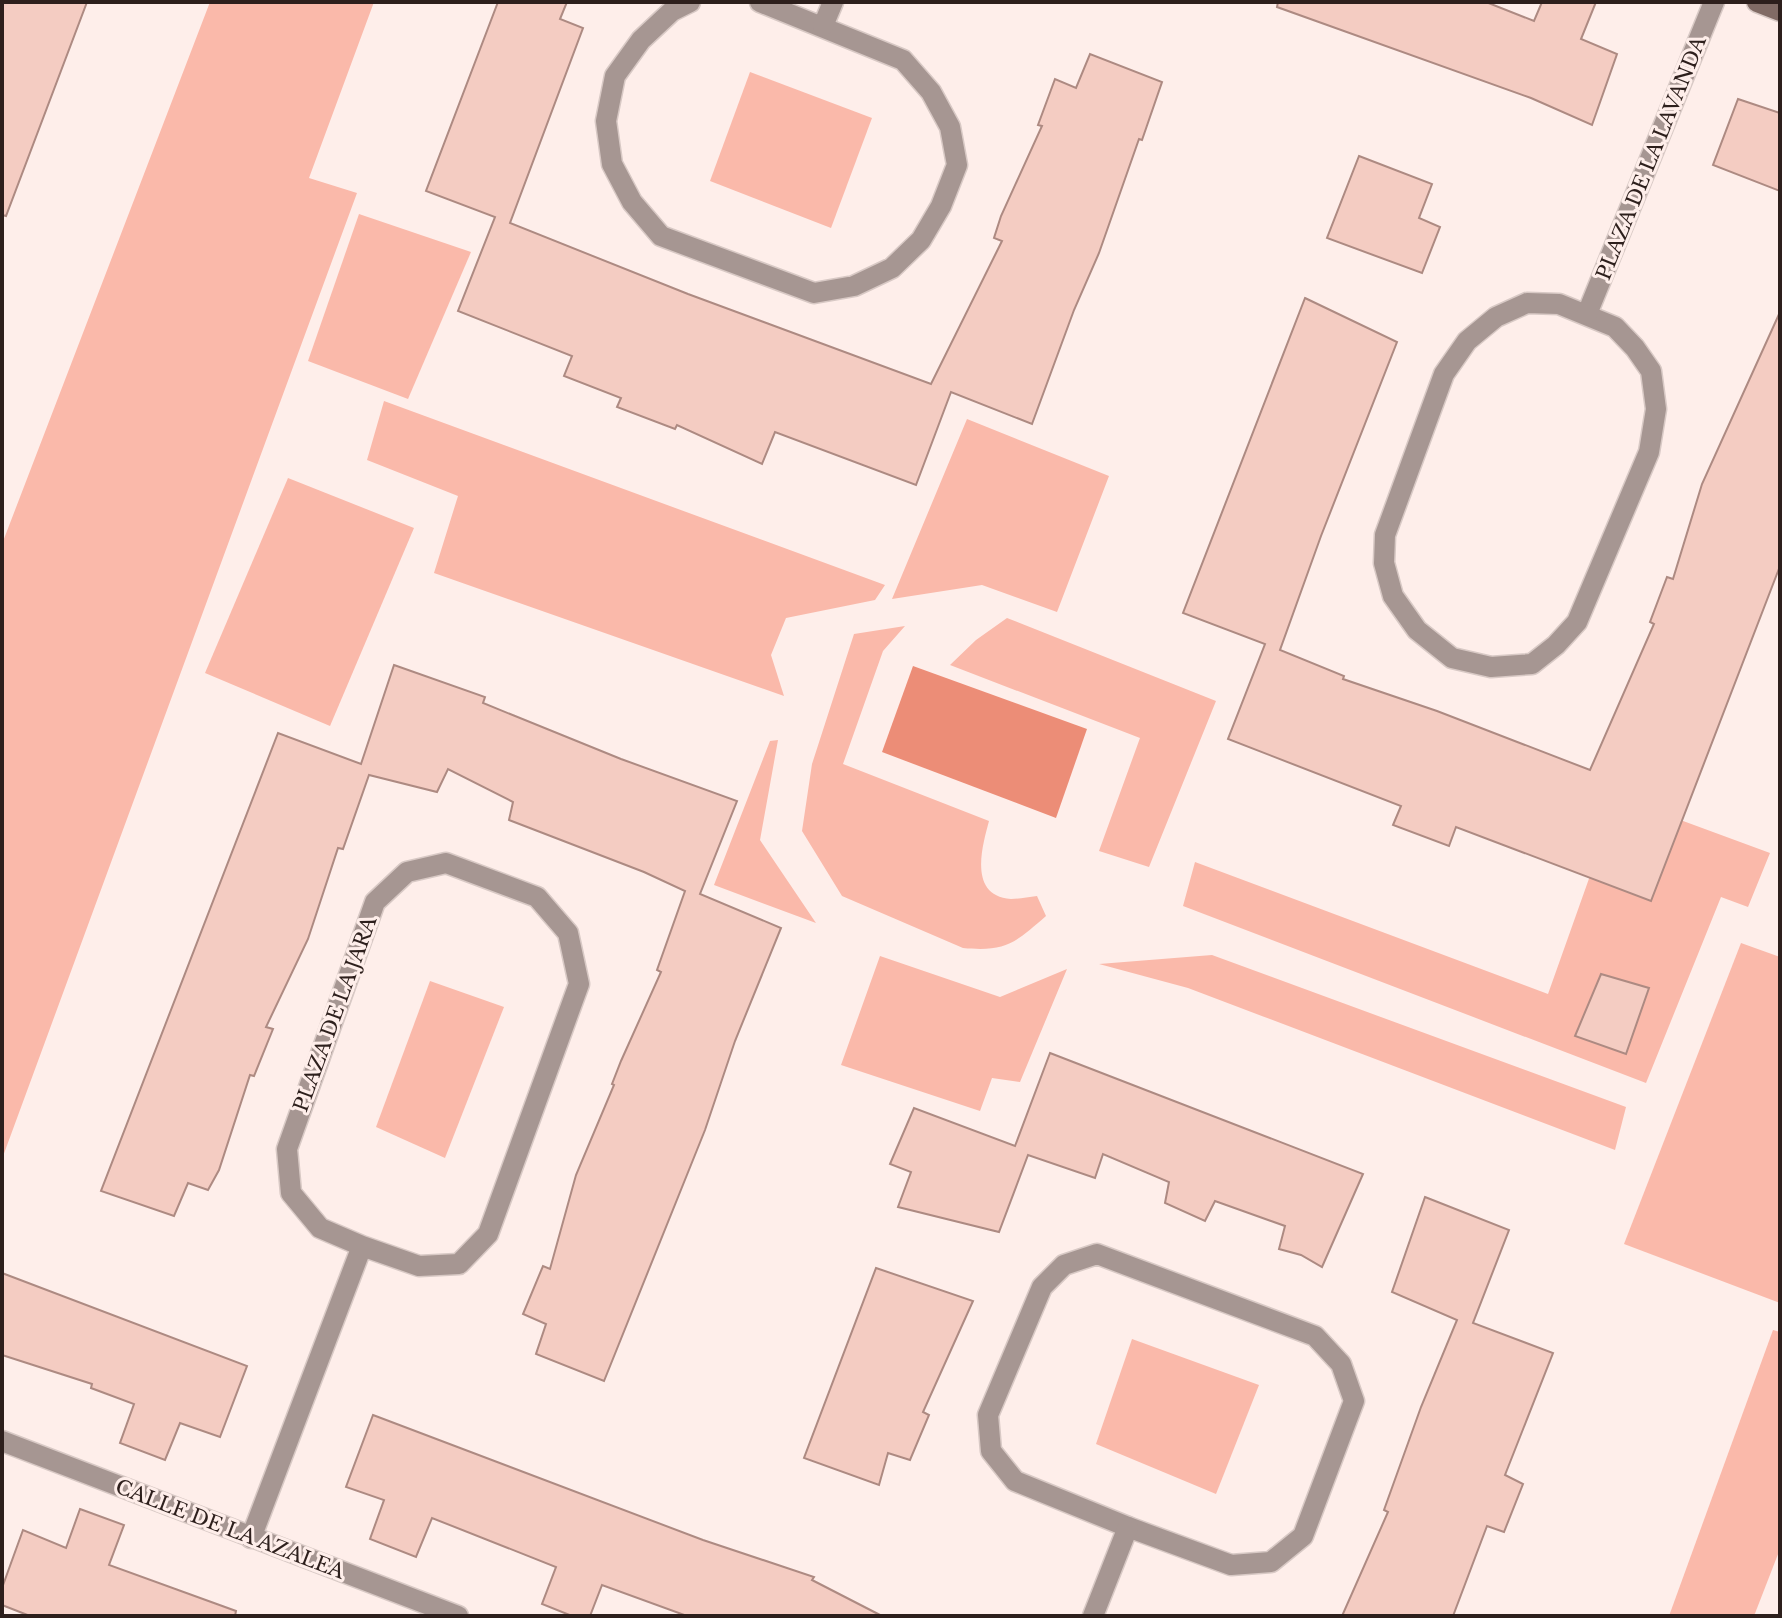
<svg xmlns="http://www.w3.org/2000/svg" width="1782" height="1618" font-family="'Libre Baskerville',serif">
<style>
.green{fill:#fab9aa}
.water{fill:#ec8d77}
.building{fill:#f4ccc2;stroke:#ad8a82;stroke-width:2}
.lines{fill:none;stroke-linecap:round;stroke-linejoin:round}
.street-casing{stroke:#d8c9c5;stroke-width:23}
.secondary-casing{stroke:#d8c9c5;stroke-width:23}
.street{stroke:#a69692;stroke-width:20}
.secondary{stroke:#816b65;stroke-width:20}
.labels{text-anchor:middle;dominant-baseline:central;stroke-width:6;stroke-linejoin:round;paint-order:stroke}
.street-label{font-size:20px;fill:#2d1f1c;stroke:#feeeea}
</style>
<rect width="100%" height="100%" fill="#feeeea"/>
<g class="green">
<polygon points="210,2 374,2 309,178 357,193 2,1159 2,544"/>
<polygon points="750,72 872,118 831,228 710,181"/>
<polygon points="359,214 471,252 408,399 308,361"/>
<polygon points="384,401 885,585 875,600 786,618 771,655 784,696 434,573 458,496 367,460"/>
<polygon points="967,419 1109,476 1057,612 982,585 892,599"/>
<polygon points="288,478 414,528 330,726 205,673"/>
<polygon points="1007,618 1216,701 1149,867 1099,851 1140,738 950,665 976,640"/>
<path d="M905,626L883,651L843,764L989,821C982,847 968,896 1011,899C1019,899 1028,897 1037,896L1046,916C1015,943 1006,952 963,948L842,896L802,831L812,764L854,634Z"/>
<polygon points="778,740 760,840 816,923 714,885 770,741"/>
<polygon points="1618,797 1770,853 1748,907 1721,897 1646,1083 1183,906 1195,862 1548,994"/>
<polygon points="1741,943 1780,957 1780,1303 1624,1244"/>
<polygon points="1212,955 1626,1107 1615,1150 1188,988 1099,964"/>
<polygon points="880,956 1000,997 1067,969 1020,1082 992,1078 980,1111 841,1065"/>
<polygon points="430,981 504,1007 445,1158 376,1127"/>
<polygon points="1773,1330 1780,1332 1780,1549 1754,1616 1669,1616"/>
<polygon points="1132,1339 1259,1385 1216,1494 1096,1444"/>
</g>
<polygon class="water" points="913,666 1087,729 1056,818 882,752"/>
<g class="building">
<polygon points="2,2 87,2 6,216 2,215"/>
<polygon points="498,2 567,2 560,19 583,28 510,223 688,294 931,384 1002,241 994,238 1001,216 1042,126 1038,125 1055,79 1076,88 1090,54 1162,82 1142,140 1139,139 1099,253 1074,310 1032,424 951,392 916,485 775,432 762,464 677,425 675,429 617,407 621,398 564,376 572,356 458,311 495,217 426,191"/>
<polygon points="1278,2 1486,2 1534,21 1542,2 1596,2 1581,39 1617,54 1592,125 1531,98 1277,7"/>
<polygon points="1738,99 1780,113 1780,191 1713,165"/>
<polygon points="1359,156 1432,184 1419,218 1440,227 1422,273 1327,238"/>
<polygon points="1305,298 1397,342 1321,536 1280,650 1344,676 1343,679 1437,711 1590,770 1654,624 1650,622 1667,577 1673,579 1702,484 1780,312 1780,566 1651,901 1456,827 1449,846 1393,825 1401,806 1228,739 1265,644 1183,613"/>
<polygon points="394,665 485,697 483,703 621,759 737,801 700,894 781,928 735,1041 705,1130 604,1381 536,1354 546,1324 523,1314 543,1266 550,1269 576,1175 614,1085 612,1084 621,1061 661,972 657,970 685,891 644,872 509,820 513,802 448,769 437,792 369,775 343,849 338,848 308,939 266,1027 273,1029 254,1076 250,1075 219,1170 208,1190 188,1183 174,1216 101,1191 278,733 361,764"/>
<polygon points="1601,974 1649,988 1626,1054 1575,1036"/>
<polygon points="1050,1053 1363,1174 1322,1267 1301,1255 1279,1249 1285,1226 1215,1201 1205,1221 1165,1203 1169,1182 1103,1154 1095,1178 1028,1155 999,1232 898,1207 911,1172 890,1164 914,1108 1015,1146"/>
<polygon points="1425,1197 1509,1230 1473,1323 1553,1353 1505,1475 1523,1484 1504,1532 1487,1526 1453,1616 1342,1616 1388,1512 1384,1510 1421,1407 1457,1320 1392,1292"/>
<polygon points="876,1268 973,1301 923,1412 929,1415 910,1460 888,1453 879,1485 804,1458"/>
<polygon points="2,1273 247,1366 220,1437 180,1423 165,1460 120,1443 134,1404 91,1388 92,1384 2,1355"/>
<polygon points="373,1415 703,1540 814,1577 812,1580 882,1616 687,1616 602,1585 590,1616 572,1616 542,1604 556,1567 432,1518 416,1557 370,1539 384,1500 346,1487"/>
<polygon points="80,1509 124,1525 109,1565 236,1611 235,1616 30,1616 2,1605 2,1588 23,1530 66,1548"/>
</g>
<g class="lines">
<g class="street-casing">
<g id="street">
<polyline points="690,2 672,11 641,40 615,76 606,121 612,164 632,202 661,236 814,293 854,286 892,268 921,240 941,206 957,165 950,127 931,92 903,60 760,2"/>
<polyline points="823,26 833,2"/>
<polygon points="1527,303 1559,304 1615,327 1635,348 1651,371 1656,409 1649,452 1577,622 1556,645 1532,664 1491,667 1452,658 1417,630 1393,596 1384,563 1385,535 1444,374 1467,341 1496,317"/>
<polyline points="1587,314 1714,2"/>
<polygon points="1097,1254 1315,1336 1341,1364 1354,1401 1303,1536 1271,1562 1231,1565 1128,1527 1015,1481 991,1451 988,1415 1042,1287 1064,1265"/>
<polyline points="2,1441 458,1616"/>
<polyline points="251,1538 362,1246 419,1266 459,1264 488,1234 579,984 568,933 537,897 446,863 407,872 375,902 287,1149 291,1193 320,1228 362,1246"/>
<polyline points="1093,1616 1128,1527"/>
</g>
</g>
<g class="secondary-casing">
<polyline id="secondary" points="1757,2 1780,11"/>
</g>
<use href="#street" class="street"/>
<use href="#secondary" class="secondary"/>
</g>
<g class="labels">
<g class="street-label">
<text transform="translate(1651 158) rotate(-68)">PLAZA DE LA LAVANDA</text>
<text transform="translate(335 1014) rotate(-70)">PLAZA DE LA JARA</text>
<text transform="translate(230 1529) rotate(21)">CALLE DE LA AZALEA</text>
</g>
</g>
<rect width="1782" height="1618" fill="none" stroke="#2d1f1c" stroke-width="8"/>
</svg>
